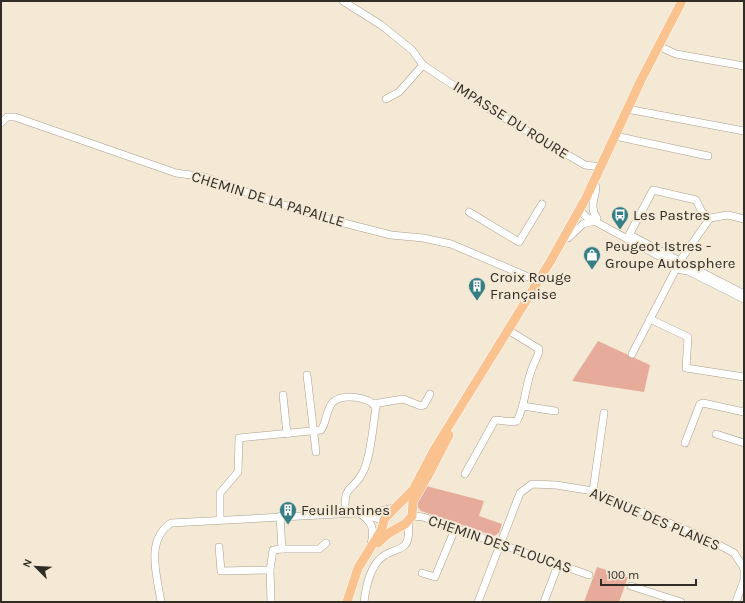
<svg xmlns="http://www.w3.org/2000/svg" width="745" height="603" font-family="Karla,sans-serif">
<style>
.green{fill:#e6ab9a}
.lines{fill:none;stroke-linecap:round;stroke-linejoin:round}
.minor-casing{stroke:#a89f8d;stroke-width:8}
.major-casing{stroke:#fff;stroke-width:10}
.minor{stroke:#fff;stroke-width:7}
.major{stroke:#fac28e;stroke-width:9}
.labels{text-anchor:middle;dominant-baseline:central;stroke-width:4;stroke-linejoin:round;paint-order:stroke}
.street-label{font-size:15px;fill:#312d26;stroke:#f3e9d5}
.poi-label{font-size:15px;fill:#312d26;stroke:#f3e9d5;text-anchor:start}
</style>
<rect width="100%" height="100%" fill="#f3e9d5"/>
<g class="green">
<polygon points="598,341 650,365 644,392 572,381"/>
<polygon points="426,486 484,501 479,516 502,524 499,533 494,536 421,511 415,504"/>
<polygon points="597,567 628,577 619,602 584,602"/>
</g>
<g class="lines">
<g class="minor-casing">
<g id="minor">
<polyline points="343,1 381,25 412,50 423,65 486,107 585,165 601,167"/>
<polyline points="658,46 676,54 744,66"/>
<polyline points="386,99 399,92 423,65"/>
<polyline points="627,109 744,131"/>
<polyline points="1,123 7,117 15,117 176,173 205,177 262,198 328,219 391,235 423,238 451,244 538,281"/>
<polyline points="615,136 708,156"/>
<path d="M596,187C595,200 589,207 597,218"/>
<polyline points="581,211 585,216 668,261 676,269 688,271 744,299"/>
<polyline points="469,212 519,242 542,204"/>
<polyline points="629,235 653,190 696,200 702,212 710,218 728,215 744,219"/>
<polyline points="630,235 676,259"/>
<polyline points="568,238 583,224 594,221"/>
<polyline points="682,258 710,218"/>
<polyline points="686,264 744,294"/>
<polyline points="650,319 688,337 686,368 744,377"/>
<polyline points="632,354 676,269"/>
<polyline points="307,375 316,452"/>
<polyline points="283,395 287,434"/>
<polyline points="373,404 403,399 421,406 424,405 430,394"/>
<polyline points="523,406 555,411"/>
<polyline points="716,434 744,443"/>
<polyline points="685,443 700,404 703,403 744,412"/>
<path d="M465,474L495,420C503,420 508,423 517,421C526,404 525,384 533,366C535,360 539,356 539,349L508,330"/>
<polyline points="593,491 604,413"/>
<path d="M359,513C372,521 375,529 371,544"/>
<polyline points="364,514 384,521"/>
<polyline points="412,516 423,517 589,575"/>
<path d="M220,519V493L238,472L239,438L321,430C327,422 326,409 333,402C343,393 369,397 376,407C373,425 371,456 363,472C352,494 344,481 345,513"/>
<polyline points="219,547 221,571 270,570"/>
<polyline points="282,549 319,549 326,543"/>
<polyline points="422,573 435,577 455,529"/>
<polyline points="631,586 681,602"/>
<path d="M161,602C157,576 145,540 171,523L376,512L394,508"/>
<polyline points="271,602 270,570 273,550 282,549 280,516"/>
<path d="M364,602C366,586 370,564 385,555C391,551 400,550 405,545C411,538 407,527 410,518"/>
<polyline points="478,602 520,493 532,484 556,485 593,491 710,540 734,553 744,568 744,580 736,602"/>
<polyline points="544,602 558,565"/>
</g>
</g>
<g class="major-casing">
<g id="major">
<polyline points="378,543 389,533 405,524 412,516 413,501 429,474 449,435"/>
<polyline points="347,602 358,568 381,531 385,518 413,490 434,450 550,262 586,198 641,80 682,1"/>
</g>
</g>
<use href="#minor" class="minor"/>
<use href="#major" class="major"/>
</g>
<defs>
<g id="bus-pin" transform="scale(0.9)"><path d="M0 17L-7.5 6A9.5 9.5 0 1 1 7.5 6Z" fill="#367e85" stroke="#f3e9d5"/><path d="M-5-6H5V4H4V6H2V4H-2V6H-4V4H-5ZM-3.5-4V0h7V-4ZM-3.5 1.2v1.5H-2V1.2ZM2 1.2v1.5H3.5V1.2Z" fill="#fff"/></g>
<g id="shop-pin" transform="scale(0.9)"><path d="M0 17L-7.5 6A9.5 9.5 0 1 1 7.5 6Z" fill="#367e85" stroke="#f3e9d5"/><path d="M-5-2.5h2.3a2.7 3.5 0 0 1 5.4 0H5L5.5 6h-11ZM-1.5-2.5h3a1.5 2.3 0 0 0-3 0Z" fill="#fff"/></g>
<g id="building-pin" transform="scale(0.9)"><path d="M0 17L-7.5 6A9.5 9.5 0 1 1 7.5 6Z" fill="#367e85" stroke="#f3e9d5"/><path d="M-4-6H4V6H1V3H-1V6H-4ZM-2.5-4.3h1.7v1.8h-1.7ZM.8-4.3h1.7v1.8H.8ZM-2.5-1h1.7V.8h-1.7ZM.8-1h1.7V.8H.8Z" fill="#fff"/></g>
</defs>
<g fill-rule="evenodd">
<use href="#bus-pin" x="620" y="215"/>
<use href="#shop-pin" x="592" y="255"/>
<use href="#building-pin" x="477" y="286"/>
<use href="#building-pin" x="288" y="510"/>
</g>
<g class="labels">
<g class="street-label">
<text transform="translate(511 120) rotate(32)">IMPASSE DU ROURE</text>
<text transform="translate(268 199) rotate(17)">CHEMIN DE LA PAPAILLE</text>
<text transform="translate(655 519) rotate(23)">AVENUE DES PLANES</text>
<text transform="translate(500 544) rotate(19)">CHEMIN DES FLOUCAS</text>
</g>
<g class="poi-label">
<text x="633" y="215">Les Pastres</text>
<text x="605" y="246">Peugeot Istres -<tspan x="605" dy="17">Groupe Autosphere</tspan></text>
<text x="490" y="277">Croix Rouge<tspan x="490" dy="17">Française</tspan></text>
<text x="301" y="510">Feuillantines</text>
</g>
</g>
<rect width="745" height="603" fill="none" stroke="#312d26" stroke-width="4"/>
<g transform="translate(36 567) rotate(294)" stroke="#f3e9d5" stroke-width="3" paint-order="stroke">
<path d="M0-3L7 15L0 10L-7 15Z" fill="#312d26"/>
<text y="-6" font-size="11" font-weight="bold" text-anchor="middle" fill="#312d26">N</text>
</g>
<path d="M601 579v6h95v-6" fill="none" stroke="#312d26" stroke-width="2"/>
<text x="607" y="579" font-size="12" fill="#312d26" stroke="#f3e9d5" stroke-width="3" paint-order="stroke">100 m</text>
</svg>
